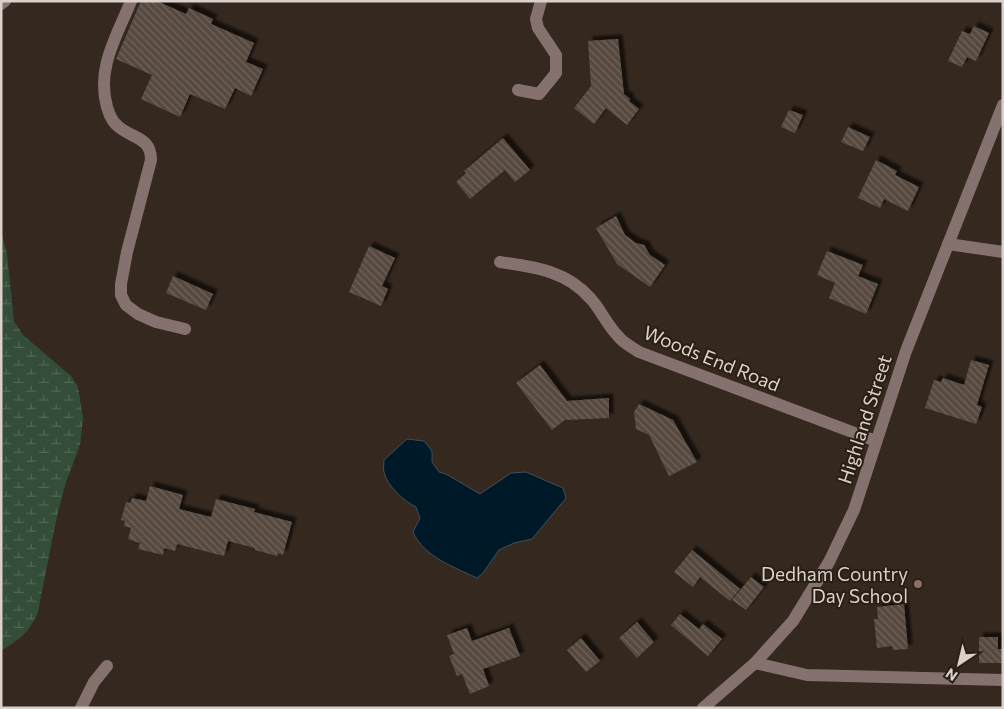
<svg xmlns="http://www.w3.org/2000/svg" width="1004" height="709" font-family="Commissioner,sans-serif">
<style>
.wetland{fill:url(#wetland-marsh)}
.water{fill:#001928;stroke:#415059}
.building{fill:url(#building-back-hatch);filter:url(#shadow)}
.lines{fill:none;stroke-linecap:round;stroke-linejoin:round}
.minor{stroke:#85726f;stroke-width:12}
.education-dot{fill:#8d6e63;stroke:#2b1f14;stroke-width:2}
.labels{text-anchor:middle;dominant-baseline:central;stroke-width:4;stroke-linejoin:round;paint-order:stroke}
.street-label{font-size:19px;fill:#dad1ca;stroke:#2b1f14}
.poi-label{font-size:19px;fill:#dad1ca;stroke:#2b1f14;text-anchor:end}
</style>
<defs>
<pattern id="wetland-marsh" width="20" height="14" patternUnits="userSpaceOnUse" patternTransform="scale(1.25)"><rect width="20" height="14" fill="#344d38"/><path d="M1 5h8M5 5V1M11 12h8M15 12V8" fill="none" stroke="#516653"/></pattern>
<pattern id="building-back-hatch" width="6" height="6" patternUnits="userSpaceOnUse" patternTransform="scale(1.25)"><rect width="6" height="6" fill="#584a3f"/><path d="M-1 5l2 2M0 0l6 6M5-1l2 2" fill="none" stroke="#6f6359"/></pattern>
<filter id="shadow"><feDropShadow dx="4.5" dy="-4.5" stdDeviation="1" flood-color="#0009"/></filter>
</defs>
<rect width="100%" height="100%" fill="#35281e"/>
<path class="wetland" d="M1,231L7,254L14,321L23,335L71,376L78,387L83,418L80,445L65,485L56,521L38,612C29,633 20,639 1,651Z"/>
<path class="water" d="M407,439L424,441L432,451V462L439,472L446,474L480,494L511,473L526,472L563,488L566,498L532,539L514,543L499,550L483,573L477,578C454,567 424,557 413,532L420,518L416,507C404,501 387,486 384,472C383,468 384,464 384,460Z"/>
<g class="building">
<polygon points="141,1 157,1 186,14 189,8 213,19 211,24 254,43 246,62 263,69 251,96 235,88 225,109 190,94 180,117 141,99 152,75 116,59"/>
<polygon points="974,26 989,33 976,61 967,57 962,67 948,61 962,31 970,34"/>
<polygon points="618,39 624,94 630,99 629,101 639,109 627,125 606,108 594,124 574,108 591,86 588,41"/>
<polygon points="789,110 803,115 795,133 781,127"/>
<polygon points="848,127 870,137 863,151 841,142"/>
<polygon points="503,138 530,170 515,182 505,170 470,199 456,182 466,173 464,171"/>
<polygon points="876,160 897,171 895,175 919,187 908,211 884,199 880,208 858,198"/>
<polygon points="616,216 625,235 636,243 644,245 650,255 665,265 650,287 617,264 596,228"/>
<polygon points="369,246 395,258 382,286 388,289 381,306 349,292"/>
<polygon points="827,251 863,265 858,276 878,284 866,314 829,298 835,283 817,275"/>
<polygon points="173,276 213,294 206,310 166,293"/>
<polygon points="971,360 989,365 977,405 982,407 976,424 925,408 934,380 941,382 943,378 964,385"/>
<polygon points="540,365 567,401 609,398 609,418 565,420 552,430 516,383"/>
<polygon points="639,404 673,420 697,462 669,476 649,435 636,429 634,412"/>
<polygon points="150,486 183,495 179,509 211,517 216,499 255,509 254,512 292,522 283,555 278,553 277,556 255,550 255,548 228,541 224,556 177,544 175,551 164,548 163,555 138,549 140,543 128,539 131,528 124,526 125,521 121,520 126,502 130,503 132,498 146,501"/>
<polygon points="692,550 740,589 730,601 700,577 693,587 674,572"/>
<polygon points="751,577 764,587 746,610 732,600"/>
<polygon points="904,604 908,649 893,650 892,646 877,648 874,619 878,619 877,607"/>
<polygon points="680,614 699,629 703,624 722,639 708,656 671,625"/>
<polygon points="637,622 654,642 637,658 619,638"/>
<polygon points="467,628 472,641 509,628 520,656 483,669 489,686 470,694 462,674 457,676 449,656 454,654 447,635"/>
<polygon points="979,637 998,637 998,649 1003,649 1003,663 979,663"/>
<polygon points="581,638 600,661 586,672 567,650"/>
</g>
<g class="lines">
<g class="minor">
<path d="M131,1C117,36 96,68 107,107C109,114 113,123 119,127C133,139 151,137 151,160L127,252L121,284V295L126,305L138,314L156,322L185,329"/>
<polyline points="1,4 5,1"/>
<polyline points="518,90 539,94 556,73 556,55 538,28 536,19 541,1"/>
<polyline points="948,244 1003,252"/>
<path d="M500,262C535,267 567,271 591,299C601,310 607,325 618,336C623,343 632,347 639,352L876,441"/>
<polyline points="755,663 807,675 1003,680"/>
<polyline points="81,708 94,682 107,666"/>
<polyline points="703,708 755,663 793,621 829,562 854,510 906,351 1003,105"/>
</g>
</g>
<circle class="education-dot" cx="918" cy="584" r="5"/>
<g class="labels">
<g class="street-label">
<text transform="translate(712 358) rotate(22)">Woods End Road</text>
<text transform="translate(864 419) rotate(-72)">Highland Street</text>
</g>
<g class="poi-label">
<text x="908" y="573">Dedham Country<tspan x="908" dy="22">Day School</tspan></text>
</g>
</g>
<rect width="1004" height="709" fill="none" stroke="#dad1ca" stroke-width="5"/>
<g transform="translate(959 664) rotate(215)" stroke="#2b1f14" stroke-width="4" paint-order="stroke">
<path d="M0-4L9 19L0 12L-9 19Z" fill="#dad1ca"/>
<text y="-8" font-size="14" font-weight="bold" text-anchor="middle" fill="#dad1ca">N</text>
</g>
</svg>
